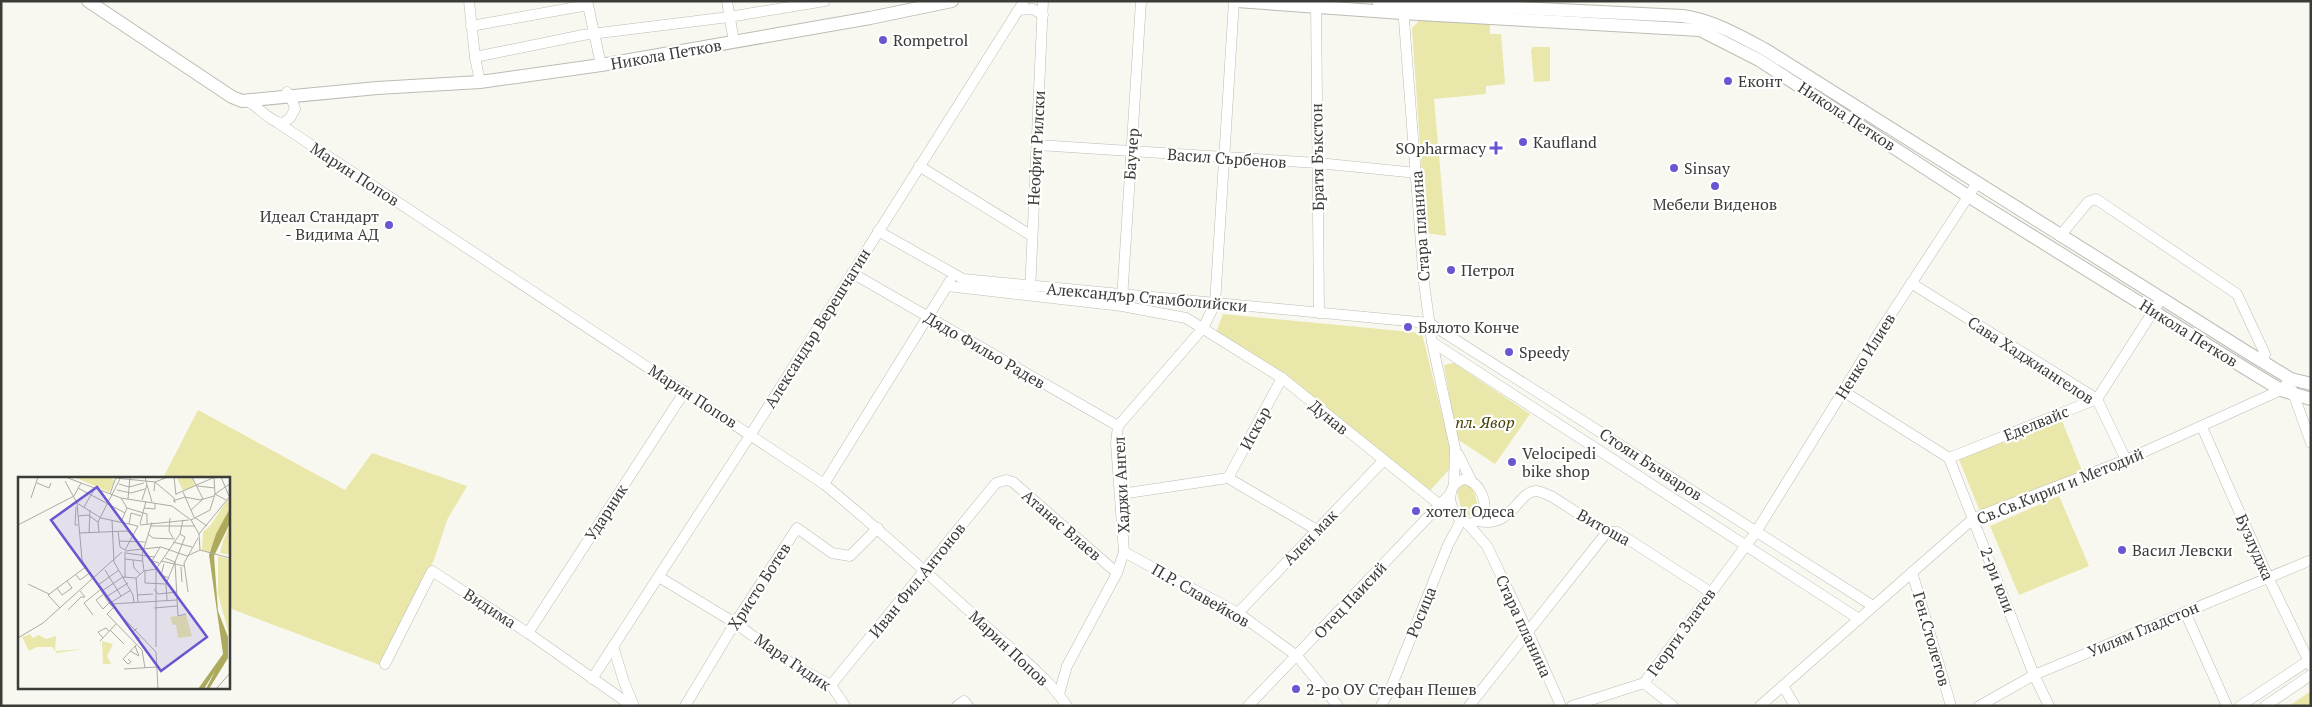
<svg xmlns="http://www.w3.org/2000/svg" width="2312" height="707" font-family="'PT Serif',serif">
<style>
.green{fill:#e9e7a9}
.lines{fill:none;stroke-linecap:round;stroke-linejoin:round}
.minor-casing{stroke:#bcbcb5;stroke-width:11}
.major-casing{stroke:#bcbcb5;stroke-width:14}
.minor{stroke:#fff;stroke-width:10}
.major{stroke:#fff;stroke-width:12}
.poi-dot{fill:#6a56d0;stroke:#fff;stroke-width:2}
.labels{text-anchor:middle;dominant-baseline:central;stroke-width:4.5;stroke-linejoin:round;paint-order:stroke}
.poi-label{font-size:16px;fill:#3b3b38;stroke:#fff;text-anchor:start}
.street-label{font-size:16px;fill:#3b3b38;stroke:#fff}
.park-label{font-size:16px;font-style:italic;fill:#444102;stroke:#fff}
.inset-road{fill:none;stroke:#acaca6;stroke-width:1}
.view{fill:#6a56d0;fill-opacity:0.15;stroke:#6a56d0;stroke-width:2.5}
.inset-edge{fill:none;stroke:#3b3b38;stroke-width:2.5}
</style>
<rect width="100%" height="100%" fill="#f8f8f0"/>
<g class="green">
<polygon points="1421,19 1490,22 1490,34 1501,34 1505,84 1486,86 1486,94 1434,99 1446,236 1426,233 1412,28"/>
<polygon points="1533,47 1550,47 1550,81 1534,82 1531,50"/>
<polygon points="1223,314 1422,333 1454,464 1427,494 1286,374 1215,335"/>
<polygon points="1454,363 1530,414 1495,464 1457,439 1444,365"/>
<polygon points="198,410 345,490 372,453 467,486 447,520 434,560 380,665 229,608 229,478 163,478"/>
<polygon points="2060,416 2083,473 1981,514 1958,457"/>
<polygon points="1462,485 1468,485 1473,489 1479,509 1469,517 1462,513 1457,491"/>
<polygon points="2059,496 2089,566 2019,595 1990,526"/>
<polygon points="2311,691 2311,706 2289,706"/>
</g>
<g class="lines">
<g class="minor-casing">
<g id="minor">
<polyline points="469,1 475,57 480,82"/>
<polyline points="727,1 734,42"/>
<polyline points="1316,1 1319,313"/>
<polyline points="1403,7 1424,283 1432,342 1455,448 1454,484"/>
<polyline points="1018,10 1033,9 1043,15"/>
<polyline points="471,26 588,5 601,65"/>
<polyline points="475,57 583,35 729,17 825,1"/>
<path d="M247,101C258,106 272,124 283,123L290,118L295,109L291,97L287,92"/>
<path d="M278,123L824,484C880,530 934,579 988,628C1014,652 1047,676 1067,706"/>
<polyline points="1037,145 1318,163 1417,173"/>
<polyline points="919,166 1032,236"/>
<polyline points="878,231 963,279 1429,323 1873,606"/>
<polyline points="2060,236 2088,202 2096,199 2237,294 2265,354 2262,362"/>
<polyline points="852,273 1118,426"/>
<polyline points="1911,283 2097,399 2126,460"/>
<polyline points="947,286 1122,306 1186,318 1282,378 1440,505 1453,509"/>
<polyline points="1030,292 1043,1"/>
<polyline points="1122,300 1141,1"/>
<polyline points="1432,342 1859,619"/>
<polyline points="2292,390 2311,443"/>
<polyline points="1843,391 1949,458 2034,675 2049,706"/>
<polyline points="2202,427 2268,577 2311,666"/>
<polyline points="1458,454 1471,480"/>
<polyline points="1949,458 2097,399 2161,299"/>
<polyline points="1228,478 1282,378"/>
<path d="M1465,479C1481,483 1489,504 1482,518L1471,524C1450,521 1440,485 1465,479Z"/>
<polyline points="824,484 950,281"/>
<polyline points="1121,494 1228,478 1317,530"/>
<path d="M1478,521C1512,529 1518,491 1536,491C1541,491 1547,495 1551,496L1607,532H1617L1710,592"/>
<polyline points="1467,523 1487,546 1528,632 1561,706"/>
<polyline points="1124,552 1238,613 1297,656 1338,706"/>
<polyline points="1912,572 1951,706"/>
<polyline points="659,577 735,623 795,666 831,685 845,706"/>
<polyline points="2185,612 2227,706"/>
<polyline points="1238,613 1383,461"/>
<polyline points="528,633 685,391"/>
<polyline points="613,646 624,682 634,706"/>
<polyline points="385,664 432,571 528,633 632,706"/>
<polyline points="592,679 751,434 1024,1"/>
<polyline points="1644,683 1673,706"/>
<polyline points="831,685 996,483 1006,480 1013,482 1117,573"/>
<polyline points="1783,686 1795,706"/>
<polyline points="1059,694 1067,666 1117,573 1124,552 1116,443 1118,426 1203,328 1215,304 1234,1"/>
<polyline points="685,706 735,623 797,528 832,553 850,556 878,528"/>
<polyline points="957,706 964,701 968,706"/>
<polyline points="1248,706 1451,493"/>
<polyline points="1381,706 1390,690 1448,545 1462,519"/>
<polyline points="1469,706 1607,532"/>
<polyline points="1572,706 1644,683 1756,532 1884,325 1977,183"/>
<polyline points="1760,706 1974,518 2126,460 2281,390 2291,379"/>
<polyline points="1979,706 2034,675 2311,560"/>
<polyline points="2240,706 2311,659"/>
<polyline points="2265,706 2311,675"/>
</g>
</g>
<g class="major-casing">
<g id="major">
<polyline points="88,1 232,97 242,101 377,88 480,82 601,65 870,18 952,1"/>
<polyline points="1237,1 1402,13 1700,30 1759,60 1968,196 2243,367 2281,390 2311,399"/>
<path d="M1378,1L1683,16C1714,21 1738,35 1766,50L2250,354L2291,379L2311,384"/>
</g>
</g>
<use href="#minor" class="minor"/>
<use href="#major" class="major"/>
</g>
<g class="poi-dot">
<circle cx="883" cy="40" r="5"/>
<circle cx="1728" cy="81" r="5"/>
<circle cx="1523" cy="142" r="5"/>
<path d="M1493.5 140.5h5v5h5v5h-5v5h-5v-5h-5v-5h5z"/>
<circle cx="1674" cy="168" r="5"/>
<circle cx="1715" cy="186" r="5"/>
<circle cx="389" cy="225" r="5"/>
<circle cx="1451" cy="270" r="5"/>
<circle cx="1408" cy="327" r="5"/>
<circle cx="1509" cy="352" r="5"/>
<circle cx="1512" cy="462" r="5"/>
<circle cx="1416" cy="511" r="5"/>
<circle cx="2122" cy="550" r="5"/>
<circle cx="1296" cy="689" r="5"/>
</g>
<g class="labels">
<g class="poi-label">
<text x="893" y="40">Rompetrol</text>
<text x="1738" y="81">Еконт</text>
<text x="1533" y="142">Kaufland</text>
<text x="1486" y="148" text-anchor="end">SOpharmacy</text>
<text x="1684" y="168">Sinsay</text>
<text x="1715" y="204" text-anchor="middle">Мебели Виденов</text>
<text x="379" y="216" text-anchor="end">Идеал Стандарт<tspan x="379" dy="18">- Видима АД</tspan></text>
<text x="1461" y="270">Петрол</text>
<text x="1418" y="327">Бялото Конче</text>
<text x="1519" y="352">Speedy</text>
<text x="1522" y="453">Velocipedi<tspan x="1522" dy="18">bike shop</tspan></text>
<text x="1426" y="511">хотел Одеса</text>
<text x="2132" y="550">Васил Левски</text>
<text x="1306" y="689">2-ро ОУ Стефан Пешев</text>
</g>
<g class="street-label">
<text transform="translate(666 54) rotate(-10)">Никола Петков</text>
<text transform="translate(1847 116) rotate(33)">Никола Петков</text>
<text transform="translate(1036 148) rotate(-87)">Неофит Рилски</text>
<text transform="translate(1131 154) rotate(-86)">Баучер</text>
<text transform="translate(1317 157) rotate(-91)">Братя Бъкстон</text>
<text transform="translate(1227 158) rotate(4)">Васил Сърбенов</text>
<text transform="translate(355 174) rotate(33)">Марин Попов</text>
<text transform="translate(1420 226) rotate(-94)">Стара планина</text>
<text transform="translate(1147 297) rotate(5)">Александър Стамболийски</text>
<text transform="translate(817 328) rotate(-58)">Александър Верешчагин</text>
<text transform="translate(2189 333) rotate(32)">Никола Петков</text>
<text transform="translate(985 350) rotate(30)">Дядо Фильо Радев</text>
<text transform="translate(1865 356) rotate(-58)">Ненко Илиев</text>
<text transform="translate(2031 360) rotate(33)">Сава Хаджиангелов</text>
<text transform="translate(693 396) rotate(33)">Марин Попов</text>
<text transform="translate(1329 417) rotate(39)">Дунав</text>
<text transform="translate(2036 423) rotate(-22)">Еделвайс</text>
<text transform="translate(1255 428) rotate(-62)">Искър</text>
<text transform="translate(1651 464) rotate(33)">Стоян Бъчваров</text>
<text transform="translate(1121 485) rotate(-93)">Хаджи Ангел</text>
<text transform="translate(2060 486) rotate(-22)">Св.Св.Кирил и Методий</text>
<text transform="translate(606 512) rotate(-57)">Ударник</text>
<text transform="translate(1062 525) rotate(41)">Атанас Влаев</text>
<text transform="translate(1604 527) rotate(29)">Витоша</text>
<text transform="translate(1310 537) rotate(-46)">Ален мак</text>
<text transform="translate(2255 547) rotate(66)">Бузлуджа</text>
<text transform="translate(917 580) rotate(-51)">Иван Фил.Антонов</text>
<text transform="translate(1998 580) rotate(69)">2-ри юли</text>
<text transform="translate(759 586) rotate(-57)">Христо Ботев</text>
<text transform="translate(1201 595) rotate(30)">П.Р. Славейков</text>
<text transform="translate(1350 600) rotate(-47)">Отец Паисий</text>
<text transform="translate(490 608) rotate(33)">Видима</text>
<text transform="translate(1421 612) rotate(-68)">Росица</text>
<text transform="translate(1524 626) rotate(65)">Стара планина</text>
<text transform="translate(2143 629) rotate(-23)">Уилям Гладстон</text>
<text transform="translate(1681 632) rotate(-54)">Георги Златев</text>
<text transform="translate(1932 639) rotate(74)">Ген.Столетов</text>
<text transform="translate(1009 648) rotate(43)">Марин Попов</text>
<text transform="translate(793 662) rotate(34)">Мара Гидик</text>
</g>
<g class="park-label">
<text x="1485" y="422">пл. Явор</text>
</g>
</g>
<g transform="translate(18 477)">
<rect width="212" height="212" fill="#f8f8f0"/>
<path d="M56,0H94L96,5L91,15ZM165,0H174L177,9L165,14L159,1ZM212,19V29L194,70L191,75L184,73L185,55L192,49ZM212,48V78L202,76L205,64ZM200,79L212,82V161L200,117ZM168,138L174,159L160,161L158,148H155L152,140ZM12,157L15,161L21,158L28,162L38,159L37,174L64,172L39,176L34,170H19L11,174L4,160ZM84,164L95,167L89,179L93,187H85Z" fill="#e9e7a9"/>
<path d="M212,31V46L196,79L200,134L210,160V181L191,212H188L197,194L186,212H180L205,177L191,78L198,57Z" fill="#adaa5e"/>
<path class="inset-road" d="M156,0L158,18M203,0L211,19M50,1L103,21L154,29L173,43L181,57L182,73L212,81M98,1L137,5L150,0M196,1L197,17L208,23M47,4L59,26L64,83L91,126L138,175M19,6L31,11L33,6M101,7L111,10L126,6M129,8L134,25M179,9L197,11M60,11L107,36M99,13L113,16L127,12M136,14L137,5L156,21L157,26M165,15L176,40L189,49M92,17L98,0M158,17L197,0M13,21L20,0M103,21L109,31L129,37V47M110,22L112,0M124,23L129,8L127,0M155,24L167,20L182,23L196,19M59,26L83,41L120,49M58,30L57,48H60M66,30L77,11M126,31L137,32V26M173,33L185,22L174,0M60,39L70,38L80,45M152,41L151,54L155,61M94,43L96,85L115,118L116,126M173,43L192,33L197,17L213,6M103,45L109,31M111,47L113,36L123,39M122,47L128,24M0,48L56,19L63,6M122,48L171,43M132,49H177M100,54L102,70L107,73M81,55L80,45L103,0M61,56L109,54L115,58M71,56L72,33M130,57L135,61L157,62M162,57L167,60L157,85L160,139L168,137M181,57L213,18M101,64L127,65M155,65L174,70M107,73L120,49M107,74L143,70L169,79L182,73M107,75V101M108,76L136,80M147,81L157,85L148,107L149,123M107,82L124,84M115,83L116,91L122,97M143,84L166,89M141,86L134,84L142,70M146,87L143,98L151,101M163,90L164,105M87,93L103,119M126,94L124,78L134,45M127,94V106L148,107M58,98L62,103L73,95M118,101L120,125M10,107L31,117M80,108L101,93M39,111L44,118L54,111L49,104M136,112L140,117L159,115M84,114L105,100L118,101L126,94L138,92M170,115L166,86L180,61M86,117L78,123L85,132L92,125M119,118L135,117M88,120L110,106M92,126L113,113M93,127L159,123M42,131L30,118L69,89M95,131L89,137L124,173L127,191M136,131L159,129M50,133L63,120H67L62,114M75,138L66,126L82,113M119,151L115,155L122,162M92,153L106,167M0,161L25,146L104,75M85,161L80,155L88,151L91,154M82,164L98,147M138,170V92L162,57L165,43M112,174L121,179L117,169M138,175L140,212M110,182L113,185L110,187L105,182L119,167M106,192L139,190M198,212L213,195"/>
<path class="view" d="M79,10L189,160L143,194L33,43Z"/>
<rect width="212" height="212" class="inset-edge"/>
</g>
<rect width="2312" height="707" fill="none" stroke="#3b3b38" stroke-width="5"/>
</svg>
